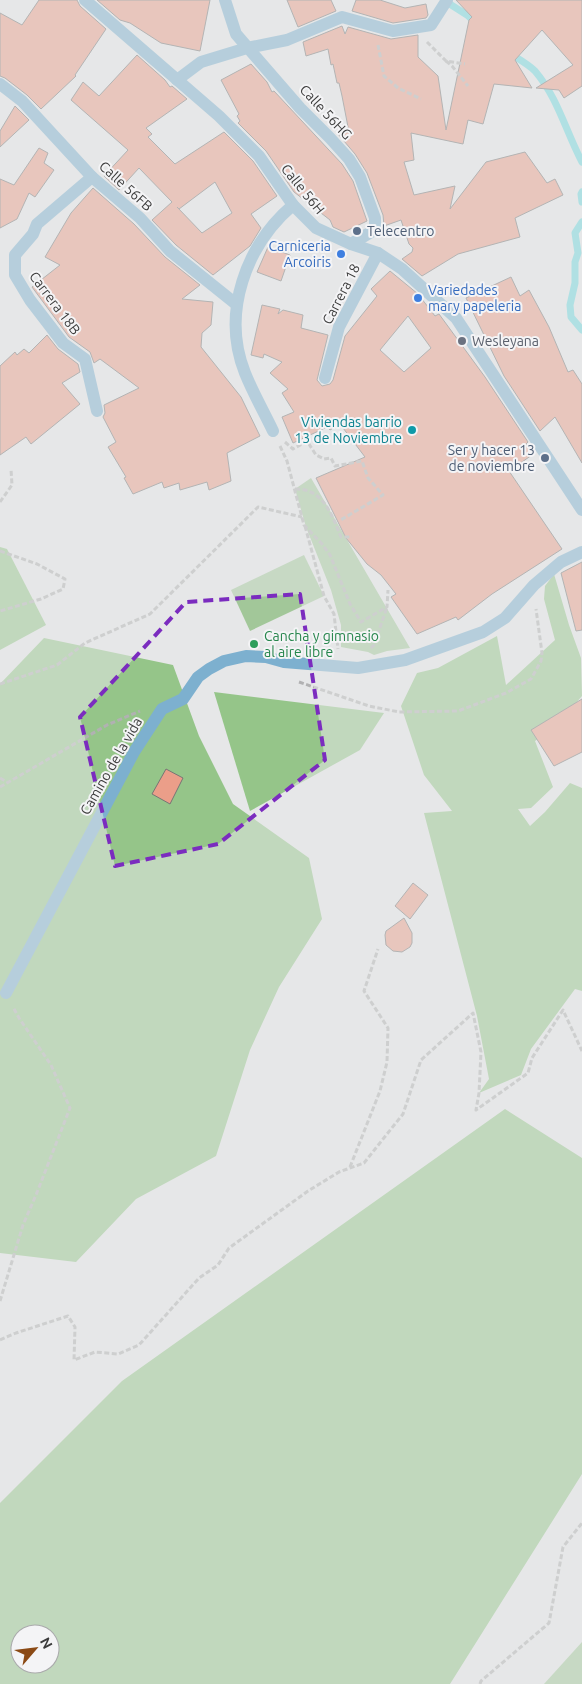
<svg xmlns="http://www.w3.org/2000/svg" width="582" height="1684" font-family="Ubuntu,sans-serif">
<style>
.green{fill:#a2c799}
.forest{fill:#95c589;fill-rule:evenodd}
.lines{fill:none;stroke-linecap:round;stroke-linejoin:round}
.stream{stroke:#6fd7de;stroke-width:7}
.building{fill:#eb9e89;stroke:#777575;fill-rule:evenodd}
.path{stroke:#b1b1b2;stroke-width:3;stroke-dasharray:5 2.5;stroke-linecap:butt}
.minor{stroke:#7db0cf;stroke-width:12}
.marked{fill:none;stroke:#7b2cbf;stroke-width:4;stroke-dasharray:10 6;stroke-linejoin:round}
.service-dot{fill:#5c6f8a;stroke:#f4f4f6;stroke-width:2}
.shop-dot{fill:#3f7fe0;stroke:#f4f4f6;stroke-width:2}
.worship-dot{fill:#6b7280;stroke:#f4f4f6;stroke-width:2}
.culture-dot{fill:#0f9aa8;stroke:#f4f4f6;stroke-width:2}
.leisure-dot{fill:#2e9e5b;stroke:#f4f4f6;stroke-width:2}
.labels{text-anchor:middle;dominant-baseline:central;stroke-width:4;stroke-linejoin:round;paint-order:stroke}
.street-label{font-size:14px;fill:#3c3c3c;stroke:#f4f4f6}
.service-label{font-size:14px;fill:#4e5e75;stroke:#f4f4f6;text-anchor:start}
.shop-label{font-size:14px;fill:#366cbe;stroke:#f4f4f6;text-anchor:end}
.worship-label{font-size:14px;fill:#5b616d;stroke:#f4f4f6;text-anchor:start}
.culture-label{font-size:14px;fill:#0d838f;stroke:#f4f4f6;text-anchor:end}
.leisure-label{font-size:14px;fill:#27864d;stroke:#f4f4f6;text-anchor:start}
</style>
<rect width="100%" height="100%" fill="#e6e7e8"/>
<g class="green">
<polygon points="311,478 410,648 387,651 374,655 368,652 341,647 341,625 331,590 306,527 295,489"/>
<polygon points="304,555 324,596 250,631 231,590"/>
<polygon points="582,1642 582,1684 544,1684"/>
</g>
<g class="forest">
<polygon points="0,547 7,549 46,625 0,650"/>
<polygon points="554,574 569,625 581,658 582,696 556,726 535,741 553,787 531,808 518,809 530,826 545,812 570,783 582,788 582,991 575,989 531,1049 521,1075 479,1093 489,1079 477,1016 424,813 452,811 424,775 401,706 417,673 438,668 497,636 506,685 555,640 544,599 545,586"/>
<polygon points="44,638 173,665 199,736 233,804 309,858 322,919 279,987 250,1050 216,1156 136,1199 76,1262 0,1253 0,684"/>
<polygon points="214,692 384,713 360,750 250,811"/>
<path d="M505,1109L582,1158V1474L450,1684H0V1503L122,1381ZM20,1634H50V1664H20Z"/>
</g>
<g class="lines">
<g class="stream">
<polyline points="445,1 467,15 477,24"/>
<path d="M509,53C517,58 528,64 535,71C558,98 566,132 582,162"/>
<polyline points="582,192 581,194 582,202"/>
<polyline points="582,222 575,233 578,253 575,262 575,283 570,305 571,317 582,330"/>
</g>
</g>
<g class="building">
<polygon points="39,0 77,0 80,6 106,29 75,75 76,76 41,109 27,95 5,78 0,76 0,13 22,25"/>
<polygon points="97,0 210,0 200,51 161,43 130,23 120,20"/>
<polygon points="287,0 331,0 336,11 298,27"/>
<polygon points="356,0 380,0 405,8 426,4 428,15 426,18 393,23 352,11"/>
<polygon points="456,0 582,0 582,86 564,98 559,90 536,88 573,65 542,30 515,60 532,88 494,84 483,124 468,120 463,144 411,133 414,160 404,162 414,195 455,186 450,209 486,162 525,152 547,183 555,179 563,195 515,218 520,237 458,254 422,276 402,259 412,252 413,248 409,244 401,220 384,226 383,215 367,173 355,154 338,134 349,132 342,96 339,83 337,83 333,64 331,65 328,49 306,56 303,42 342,26 345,34 348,27 391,39 418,35 418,57 438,76 446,130 469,20 472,17"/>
<path d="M137,55L165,80L170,87L172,86L187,99L146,128L152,134L148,137L175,164L224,132L253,161L277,196L251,214L261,228L250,246L213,275L176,245L152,220L172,202L139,168L119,190L104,176L128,150L71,100L83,82L99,96ZM215,182L232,213L202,233L177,207L179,209Z"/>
<polygon points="251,64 267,82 272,92 274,91 342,164 353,181 367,221 344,232 333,227 330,220 294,192 266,151 238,123 240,121 237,116 239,114 221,80"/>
<polygon points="15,106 29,120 0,147 0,131"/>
<polygon points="39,148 48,153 44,163 54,170 35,197 29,193 17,219 0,228 0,179 14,185"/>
<polygon points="93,188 134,224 165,257 200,285 182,299 213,302 211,325 202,333 201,347 241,397 260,436 227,453 231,481 209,490 207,482 180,490 179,483 164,488 162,482 133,494 124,478 126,477 108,447 116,442 103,417 105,413 104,405 139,388 100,359 94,363 90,352 69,337 32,287 60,265 45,257 71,213"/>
<polygon points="268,247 290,255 281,281 257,272"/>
<path d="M390,271L418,294L435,316L439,314L485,377L528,442L526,444L532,455L509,471L562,549L492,594L458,620L456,617L417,634L391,597L396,594L381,575L367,564L346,538L316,478L365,457L340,424L330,430L327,427L293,443L282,417L294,412L282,393L288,389L270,373L282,362L264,354L263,358L251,355L262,305L280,309L278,314L283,310L303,315L301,328L328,335L317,380L322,386L330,384L333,380L345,336L377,296L371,289ZM408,316L431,348L404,372L380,350Z"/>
<polygon points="511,277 520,296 529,290 549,327 568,372 573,370 582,384 582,463 555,417 540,431 504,376 466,298"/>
<polygon points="47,335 58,349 78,364 80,372 62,383 80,404 31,444 26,437 0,455 0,366 15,352 17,355 24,349 29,353"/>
<polygon points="582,562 582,630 576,631 561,573"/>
<polygon points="582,699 582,752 554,766 531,730"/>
<polygon points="166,769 183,778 170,804 152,794"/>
<polygon points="413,883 428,895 410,919 395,906"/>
<polygon points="404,918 412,933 412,943 410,947 402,952 393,951 386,945 385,935 386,931"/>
</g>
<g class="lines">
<g class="path">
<polyline points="427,42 446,61 465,64"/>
<polyline points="378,45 384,76 398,88 421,99"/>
<polyline points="446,61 452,66 468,86"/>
<polyline points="285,442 293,449 307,441 316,455 324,459 331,458 335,466 362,461 368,478 383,495 339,521"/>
<polyline points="280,446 287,461 304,525 322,544 330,555 350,604 361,622 387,607 388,590"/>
<path d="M295,489C323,488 332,515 341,537H352"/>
<polyline points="0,502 12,485 11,469"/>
<polyline points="305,526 324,596 334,614 338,649"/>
<polyline points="0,551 37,564 65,579 63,589 41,599 0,611"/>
<polyline points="371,648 374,645 387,607"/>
<polyline points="299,682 369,706 399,712 458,711 506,693 531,679 541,661 542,653 536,609"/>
<polyline points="0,684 57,665 85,643 150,614 258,507 302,517"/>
<polyline points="0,778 7,782"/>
<polyline points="0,787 107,725 140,711"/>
<polyline points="350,1167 380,1091 387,1062 388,1028 364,991 378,949"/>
<polyline points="0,1301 23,1225 36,1195 70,1108 51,1065 19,1018 13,1007"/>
<polyline points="0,1340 16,1333 68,1316 75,1327 74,1360 95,1352 118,1354 139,1345 199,1278 218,1265 229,1248 308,1191 339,1172 364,1163 403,1114 421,1060 473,1013 481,1052 479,1093 476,1110 528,1073 532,1058 563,1010 582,1051"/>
<polyline points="480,1684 481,1681 549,1623 563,1547 582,1523"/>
</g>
<g class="minor">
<polyline points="85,0 219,116 259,156 293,205 316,228 351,244 378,253 402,269 456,318 582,510"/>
<polyline points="225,0 236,34 300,108 330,138 349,159 360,177 375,218 375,227 371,232 351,244"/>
<polyline points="177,80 201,62 247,48 287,40 342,17 393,31 431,25 447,0"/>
<polyline points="0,84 22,101 92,177 140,218 170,251 236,304"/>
<polyline points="92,177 37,224 33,234 15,255 15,275 30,300 63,343 85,359 97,411"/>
<polyline points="325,378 339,327 378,253"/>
<path d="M273,431C264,412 253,393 245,373C221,313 246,245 293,205"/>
<polyline points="6,993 134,752 162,709 183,699 198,677 209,669 224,661 246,656 266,657 284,662 358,668 405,660 483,632 505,618 534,585 561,562 582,552"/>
</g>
</g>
<path d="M0 0H582V1684H0ZM300,594L325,760L218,844L115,866L80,717L186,602Z" fill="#e6e7e8" fill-opacity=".55" fill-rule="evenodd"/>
<path class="marked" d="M300,594L325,760L218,844L115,866L80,717L186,602Z"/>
<g class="service-dot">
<circle cx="357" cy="231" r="5"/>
<circle cx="545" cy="458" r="5"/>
</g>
<g class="shop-dot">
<circle cx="341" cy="254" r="5"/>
<circle cx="418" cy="298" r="5"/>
</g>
<circle class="worship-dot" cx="462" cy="341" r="5"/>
<circle class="culture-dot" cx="412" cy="430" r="5"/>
<circle class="leisure-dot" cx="254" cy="644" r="5"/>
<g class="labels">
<g class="street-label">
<text transform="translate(326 112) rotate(47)">Calle 56HG</text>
<text transform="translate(126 186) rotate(42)">Calle 56FB</text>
<text transform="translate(303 189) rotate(51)">Calle 56H</text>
<text transform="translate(341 294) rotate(-63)">Carrera 18</text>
<text transform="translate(55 303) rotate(53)">Carrera 18B</text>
<text transform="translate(111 766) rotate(-60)">Camino de la vida</text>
</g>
<g class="service-label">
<text x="367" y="231">Telecentro</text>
<text x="535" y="450" text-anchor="end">Ser y hacer 13<tspan x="535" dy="16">de noviembre</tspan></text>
</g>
<g class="shop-label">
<text x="331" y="246">Carniceria<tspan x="331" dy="16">Arcoiris</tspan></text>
<text x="428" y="290" text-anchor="start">Variedades<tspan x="428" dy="16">mary papeleria</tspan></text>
</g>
<g class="worship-label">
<text x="472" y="341">Wesleyana</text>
</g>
<g class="culture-label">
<text x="402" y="422">Viviendas barrio<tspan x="402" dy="16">13 de Noviembre</tspan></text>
</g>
<g class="leisure-label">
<text x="264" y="636">Cancha y gimnasio<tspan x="264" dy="16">al aire libre</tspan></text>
</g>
</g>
<g transform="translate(35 1649) rotate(62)"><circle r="24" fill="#f4f4f6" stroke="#aaaaac"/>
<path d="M0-4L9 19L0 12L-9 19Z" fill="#8b4a15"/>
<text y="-8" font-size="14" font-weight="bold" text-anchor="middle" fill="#3c3c3c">N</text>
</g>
</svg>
